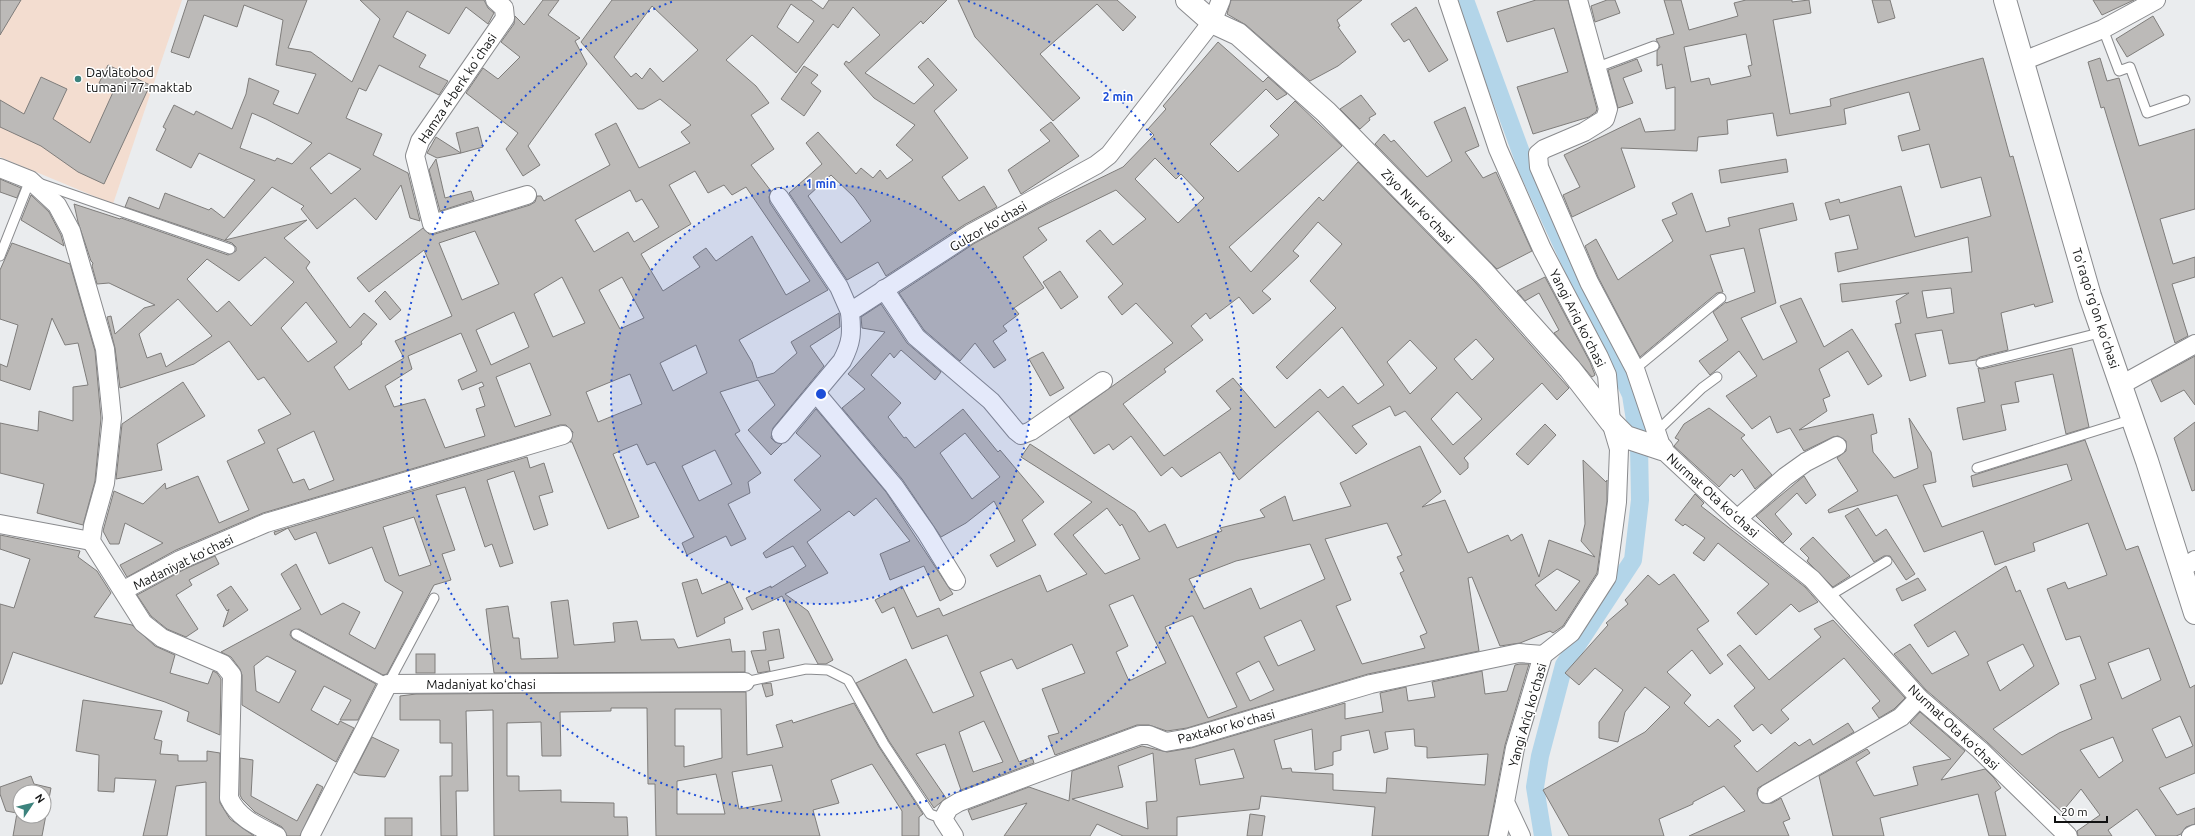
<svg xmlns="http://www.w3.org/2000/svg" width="2195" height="836" font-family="Ubuntu,sans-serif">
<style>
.education{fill:#f3ddd0}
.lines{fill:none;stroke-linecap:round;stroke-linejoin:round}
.canal{stroke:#b3d5e9;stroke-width:18}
.building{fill:#bcbab8;stroke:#7f7d7b;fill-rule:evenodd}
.service-casing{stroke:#8a8b8e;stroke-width:11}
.minor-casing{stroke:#8a8b8e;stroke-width:20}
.tertiary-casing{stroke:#8a8b8e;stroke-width:24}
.secondary-casing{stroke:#8a8b8e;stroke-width:24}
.service{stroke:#fff;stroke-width:9}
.minor{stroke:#fff;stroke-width:18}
.tertiary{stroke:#fff;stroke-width:22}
.secondary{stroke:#fff;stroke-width:22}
.ring{fill:none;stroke:#1d4ed8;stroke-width:2;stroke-dasharray:2 4}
.poi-dot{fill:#3c837d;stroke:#fff;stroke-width:1.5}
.labels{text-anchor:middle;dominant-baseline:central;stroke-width:3;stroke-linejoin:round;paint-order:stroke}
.poi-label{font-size:13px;fill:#111212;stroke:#fff;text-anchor:start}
.street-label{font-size:13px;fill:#111212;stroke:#fff}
.centre{fill:#1d4ed8;stroke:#fff;stroke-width:2}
.ring-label{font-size:12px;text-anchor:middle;font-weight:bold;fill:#1d4ed8;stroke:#fff;stroke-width:3;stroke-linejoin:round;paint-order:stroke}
</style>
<rect width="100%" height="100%" fill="#eaecee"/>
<polygon class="education" points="0,0 182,0 113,204 0,157"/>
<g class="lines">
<polyline class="canal" points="1465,0 1526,166 1631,395 1639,445 1640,500 1633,560 1564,665 1540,756 1535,787 1543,836"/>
</g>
<g class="building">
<polygon points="0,0 21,0 0,35"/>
<path d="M188,0H307L288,48L311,52L352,82L380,19L360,0H484L488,8L494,13L488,24L466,7L449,34L407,11L393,37L426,55L419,67L448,81L439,95L379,65L366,91L359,88L346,118L382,134L373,155L408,173L420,221L410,218L401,185L376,220L355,198L317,229L301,209L304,206L272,187L225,240L307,220L284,238L310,262L306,268L350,328L364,313L377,324L361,342L362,344L334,367L349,390L404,358L395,341L452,316L424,250L369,292L357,278L423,228L429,234H435L530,205L535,202L537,196H541L544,201L610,165L595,134L616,123L639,168L690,143L681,132L691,125L660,99L643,109H638L581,42L612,0H811L823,9L829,0H947L923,24L921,21L865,73L914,104L934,85L918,67L928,58L957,90L934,111L968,158L942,177L959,201L984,186L997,207L964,225L886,276L878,262L847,280L789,193L822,164L806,143L818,132L856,174L861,168L873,178L880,170L887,179L913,160L896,145L915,125L874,98L844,64L846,61L849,63L880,35L853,7L838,28L833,24L796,73L752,35L726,60L756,86L769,103L751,115L774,149L751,165L771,191L769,197L770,203L828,290L739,340L752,362L757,378L774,373L797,353L791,342L839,313L840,327L810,346L824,366L773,428L771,438L775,442L782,444L771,455L748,430L775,405L758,380L720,392L740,431L735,434L761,473L748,482L750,493L728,504L746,539L731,546L726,536L687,555L682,543L694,537L655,462L647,465L637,444L613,454L639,517L608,529L572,442H570L573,432L566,425H560L263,513L176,550L127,577L120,565L163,543L125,523L119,544H110L103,531L114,491L143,504L165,483L166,489L198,476L219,523L249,510L227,461L265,443L258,430L291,414L264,377L258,380L229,341L194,364L120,388L115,348L107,317L111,316L115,334L144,308L155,305L109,283L97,284L92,266L93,263L91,261L78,222L74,204L120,219L121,218L228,255L236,251V247L232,243L125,207L129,197L159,209L165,193L209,210L211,208L224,218L255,180L199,153L191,168L156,150L166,129L163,127L174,105L194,115L196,111L232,129L246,94L249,78L279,91L273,104L298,114L316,74L276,65L283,20L244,5L237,27L204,15L189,58L171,52ZM791,4L814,21L798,43L777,27ZM652,6L698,50L663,82L650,68L642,79L636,73L631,77L614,57ZM252,113L266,119L312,143L292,164L277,158L275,161L240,148ZM329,153L361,169L331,194L310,168ZM695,171L708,193L724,185L732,195L746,187L810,281L786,295L752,236L716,261L706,248L693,257L700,267L663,291L641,254L691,224L669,185ZM831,175L854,197L871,221L841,243L808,196ZM630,190L636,202L642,199L659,227L634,242L628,232L594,252L575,220ZM475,231L499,284L462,300L439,243ZM265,257L294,282L251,326L229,301L217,312L187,279L207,259L239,281ZM562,277L585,323L553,337L534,294ZM622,277L644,318L620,329L599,290ZM178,299L212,336L166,367L161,353L147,358L139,334ZM306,302L337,342L308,362L281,328ZM514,312L529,347L491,365L476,330ZM461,333L477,371L458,380L462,390L482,382L484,386L479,388L485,406L476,409L485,436L445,448L425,399L394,407L385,386L412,369L408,356ZM696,345L707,373L673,391L660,363ZM530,363L551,415L515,427L496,377ZM630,374L642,404L598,422L586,392ZM314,431L334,480L309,490L304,479L293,483L277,449ZM715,450L732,484L699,501L682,466Z"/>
<polygon points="543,0 559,0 548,15 580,38 575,41 587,64 528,146 540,165 523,176 506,149 518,133 466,93 483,68 498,79 520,57 501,42 514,24 515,16 524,25"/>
<polygon points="958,0 1117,0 1136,17 1123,31 1097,4 1040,54 1080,98 1053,121 975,37"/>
<polygon points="1231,0 1362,0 1337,20 1340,26 1338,27 1356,52 1338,66 1310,81 1246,25 1227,14"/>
<polygon points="1536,0 1568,0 1597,109 1596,112 1589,117 1533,134 1517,87 1568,72 1554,28 1507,42 1497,12"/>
<polygon points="1607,0 1615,0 1620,13 1595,22 1591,6"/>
<path d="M1664,0H1681L1689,30L1738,16L1734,3L1746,0H1792V2L1809,0L1811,13L1773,20L1790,114L1831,106L1830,99L1983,58L2010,157L2013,156L2053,302L2035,307L2034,304L2001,313L2008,350L1980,357L1976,360L1949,364L1942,330L1915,334L1926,376L1910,381L1895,324L1901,323L1896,301L1909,293L1842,302L1840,284L1972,272L1968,237L1838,272L1835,253L1858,249L1849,215L1830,220L1825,203L1839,199L1840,203L1901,186L1915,237L1991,216L1981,177L1941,188L1929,144L1902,151L1898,136L1920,130L1909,92L1844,109L1846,124L1777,136L1773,113L1727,120L1728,134L1698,137L1697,151L1621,148L1635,187L1572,217L1563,195L1580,187L1564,155L1640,118L1645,132L1675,130V87L1666,89L1662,64L1657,66V51L1660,47L1656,39L1674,34ZM1746,34L1752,65L1748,66L1751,76L1711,85L1709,78L1691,82L1684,47ZM1951,288L1954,313L1927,318L1922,291Z"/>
<polygon points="1872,0 1890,0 1895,18 1878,23"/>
<polygon points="2093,0 2134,0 2102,15"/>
<polygon points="1416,7 1448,60 1429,72 1409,39 1404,42 1391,24"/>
<polygon points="2153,16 2164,35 2127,57 2116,39"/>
<path d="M1218,42L1263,82L1268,77L1287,94L1277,100L1266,89L1210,144L1238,172L1279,135L1270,126L1295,101L1342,146L1229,247L1251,272L1319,197L1323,201L1358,162L1475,282L1569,388L1557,400L1542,383L1464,458L1468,463V468L1460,475L1405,411L1395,416L1390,406L1352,426L1367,444L1356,454L1318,411L1239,480L1220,452L1181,477L1172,467L1161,476L1131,436L1113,450L1109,444L1094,454L1069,417L1173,343L1136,303L1122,315L1108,297L1123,284L1086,241L1100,230L1113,245L1146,219L1116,190L1038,228L1047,240L1023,257L1044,288L1014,308L1019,314L1003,326L1007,331L993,341L1006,360L994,368L975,343L960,361L924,330L899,293L975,243L1047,204L1123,167L1154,135L1148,129L1166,109L1163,106ZM1155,158L1176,179L1181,174L1204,198L1178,223L1135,179ZM1318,222L1342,244L1310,281L1336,308L1276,367L1287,379L1342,327L1384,385L1358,404L1343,386L1328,398L1320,389L1275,428L1233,378L1216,391L1231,409L1164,456L1123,404L1166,372L1164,369L1203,340L1191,326L1206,313L1210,319L1239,297L1253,314L1271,299L1262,291L1299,256L1293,251ZM1476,339L1494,359L1472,380L1454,359ZM1410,340L1437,368L1410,394L1387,362ZM1457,392L1482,419L1453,445L1431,419Z"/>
<polygon points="2100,58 2107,81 2119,78 2139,146 2195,129 2195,209 2160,219 2173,264 2195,257 2195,277 2172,284 2188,336 2175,343 2104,107 2101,108 2088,62"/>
<polygon points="1637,59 1642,71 1623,78 1633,103 1618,108 1608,70"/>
<polygon points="108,65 150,85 104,184 78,172 41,146 0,127 0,100 24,114 41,77 67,89 53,119 90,143 114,90 99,83"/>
<polygon points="804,66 818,75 811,83 821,91 804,116 781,99"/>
<polygon points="1361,95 1376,114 1369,118 1370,120 1360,129 1340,109"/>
<polygon points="1465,107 1479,146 1465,152 1483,178 1496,172 1532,251 1497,269 1375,144 1384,134 1391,142 1394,140 1427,177 1452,161 1434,122"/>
<polygon points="1051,122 1079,156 1021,194 1008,170 1050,141 1040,130"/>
<polygon points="478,127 483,147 461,153 456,133"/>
<polygon points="436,137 461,153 437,158 427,153"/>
<polygon points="436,159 445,198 471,191 474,200 440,211 429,170"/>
<polygon points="1786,159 1788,172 1721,183 1719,170"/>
<polygon points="0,179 21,188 17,198 0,192"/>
<path d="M1692,193L1706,232L1730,226L1728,218L1793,203L1797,220L1759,229L1776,303L1741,318L1763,360L1797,342L1780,306L1801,298L1824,347L1852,329L1882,376L1868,385L1848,351L1819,369L1830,396L1823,399L1827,411L1799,430L1873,414L1877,433L1871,435L1873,452L1894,478L1918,468L1909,418L1931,452L1936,482L1923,485L1942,527L2072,480L2067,464L1973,487L1971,476L2085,440L2126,550L2138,546L2190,688L2195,685V773L2159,788L2177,815L2195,808V824L2186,827L2181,834L2176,836H2156L2137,809L2108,830L2112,836H2078L2077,831L2100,815L2081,789L2062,812L1987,742L1926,690L1894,654L1910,644L1932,674L1969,655L1955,631L1928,647L1914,625L2006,566L2016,592L2020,590L2059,684L1993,729L2022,755L2059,733L2092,719L2080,685L2096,679L2080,636L2066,640L2047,589L2065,582L2068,589L2107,575L2088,523L2033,543L2035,551L1995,565L1983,531L1924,552L1897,495L1829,513L1828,510L1858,491L1837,458L1846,451V441L1838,436L1833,437L1804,451L1790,428L1777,433L1770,416L1752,429L1726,396L1757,376L1739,351L1710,375L1699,361L1728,340L1713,312L1726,302V303L1755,292L1744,248L1710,255L1723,292L1717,293L1640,357L1598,277L1585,246L1596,239L1618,280L1673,241L1662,220L1677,214L1672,203ZM2023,644L2034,666L2000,691L1987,662ZM2149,648L2161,680L2122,699L2108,663ZM2180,716L2193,746L2166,758L2152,729ZM2113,737L2123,761L2099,778L2080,750Z"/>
<polygon points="31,195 49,212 61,235 64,246 21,220"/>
<polygon points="12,243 70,264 95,351 101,418 95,481 83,525 37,513 44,484 0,473 0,423 38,431 39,411 73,421 73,387 88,385 78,343 65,345 52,318 30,390 0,380 0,364 7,367 18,325 0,319 0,270"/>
<polygon points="1060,271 1078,297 1061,309 1043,282"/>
<polygon points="1545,277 1590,362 1595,375 1592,377 1554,333 1559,330 1539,293 1525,301 1517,291"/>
<polygon points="385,291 401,310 390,320 375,301"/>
<path d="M881,304L907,343L941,372L935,380L901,350L894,358L890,353L871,375L901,403L888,417L904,438L906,437L915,448L963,409L998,452L1000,450L1044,502L1022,520L1036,545L997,567L990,555L1015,541L994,501L966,523L941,537L902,479L842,408L865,389L848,374L885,332L862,328L861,317ZM965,433L1000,477L972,499L940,453Z"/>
<polygon points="2072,348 2089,427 2066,434 2053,374 2015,382 2019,402 2001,405 2006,430 1963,440 1957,408 1985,402 1978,368 1982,369"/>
<polygon points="1043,352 1064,388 1050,396 1029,359"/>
<polygon points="2195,356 2195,405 2184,390 2161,402 2151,380"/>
<polygon points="183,382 205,416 157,444 162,470 116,479 122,424"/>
<polygon points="1709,408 1745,435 1741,438 1772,475 1755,489 1742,469 1734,477 1731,474 1719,487 1674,446 1679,440 1675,438 1684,424"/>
<polygon points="816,409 886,492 953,594 940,601 924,566 890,580 880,554 910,541 876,498 854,516 849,511 807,542 828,573 785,594 808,611 833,660 826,664 818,664 782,596 752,610 746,598 771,586 771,588 806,566 793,546 766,558 763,553 821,510 794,480 821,456 796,433"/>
<polygon points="2195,422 2195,490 2192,491 2174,438"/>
<polygon points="1545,424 1556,435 1528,465 1516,454"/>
<path d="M1030,444L1135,512L1149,532L1165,524L1177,548L1222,531L1220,528L1265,517L1260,510L1285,496L1293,521L1351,506L1340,483L1420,446L1441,492L1422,507L1445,500L1468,553L1508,535L1511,541L1522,534L1539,577L1549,540L1595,557L1581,541L1585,524L1583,460L1606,482L1607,480V501L1597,573L1563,626L1553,633L1550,631L1520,643L1500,646L1472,577L1468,578L1479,651L1368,674L1187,728L1167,731L1149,725H1137L1055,755L1048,736L1059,733L1042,689L1085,673L1072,644L1017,669L1012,659L980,672L1019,762L1032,757L1034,763L961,790L945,744L916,754L946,798L934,808L889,741L856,683L906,659L933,713L974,696L947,635L912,649L894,607L882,613L875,600L902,586L917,617L939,608L943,616L1040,575L1047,592L1087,574L1054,534L1092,502L1021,457ZM1107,508L1120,526L1122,524L1140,559L1105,574L1073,535ZM1387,523L1402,555L1397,557L1404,571L1400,573L1427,633L1420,636L1425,648L1362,664L1336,606L1351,600L1325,539ZM1310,544L1325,579L1260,609L1251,588L1204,609L1189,579L1236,561ZM1557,569L1580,581L1556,611L1535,585ZM1133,595L1166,663L1129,681L1116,652L1128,646L1109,605ZM1191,616H1193L1237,707L1208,718L1165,627ZM1301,620L1315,650L1278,666L1264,637ZM1259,661L1274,690L1250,701L1236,673ZM984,721L1003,762L973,772L959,732Z"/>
<path d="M527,457L530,468L544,463L553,492L539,496L548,525L534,530L514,471L487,480L513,563L500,567L492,544L485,547L465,487L436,495L455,550L442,554L451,580L434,585L387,674L383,675L299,629L291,631L290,635L293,639L376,684L358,720H340L351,700L324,686L311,710L338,725L340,721L354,728L336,762L242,705V675L240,669L231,657L221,652L301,609L281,574L296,564L321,615L343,603L360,612L349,634L375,649L403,592L385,581L372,547L329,564L316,532L295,540L288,528L275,535L274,532ZM414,517L431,565L399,576L383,527ZM267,656L296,671L279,703L256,691L254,666Z"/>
<polygon points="1804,476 1816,495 1806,504 1797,493 1775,514 1792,534 1783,543 1756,516"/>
<polygon points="1695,494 1704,503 1701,506 1805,587 1818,602 1799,612 1791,604 1756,635 1737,613 1769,584 1718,543 1704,561 1693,553 1705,538 1685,524 1683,526 1675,520"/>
<polygon points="1858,508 1876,536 1886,529 1915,574 1906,580 1890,556 1884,556 1874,562 1845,516"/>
<polygon points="0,535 80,551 78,557 97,571 111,593 94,617 132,625 155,646 175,655 170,673 208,684 213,671 217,673 221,679 220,735 187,721 189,712 165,702 13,652 2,684 0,684 0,604 14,608 30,559 0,549"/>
<polygon points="1813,537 1850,576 1833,587 1807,561 1809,558 1800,549"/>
<polygon points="215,556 219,564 189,580 192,585 176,595 198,629 186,637 167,629 151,616 137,595 185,569"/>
<polygon points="1674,574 1709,621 1697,629 1723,664 1710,674 1692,650 1667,672 1691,695 1684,703 1709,727 1718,719 1741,741 1734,746 1757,772 1795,742 1799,746 1810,739 1813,745 1848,723 1854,732 1758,788 1757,794 1762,803 1772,803 1781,798 1790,819 1783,822 1789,836 1689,836 1745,811 1724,786 1693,802 1693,804 1659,819 1664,836 1569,836 1543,790 1645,732 1670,707 1645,687 1625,712 1618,742 1599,738 1599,722 1623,690 1595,668 1579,685 1565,673 1608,625 1606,623 1628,604 1625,600 1648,575 1659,585"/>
<polygon points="1918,578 1926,590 1902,601 1896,589"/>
<polygon points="697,579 702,594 730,582 743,609 724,618 725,623 697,637 682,583"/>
<polygon points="231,586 248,610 223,627 229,609 227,611 217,595"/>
<polygon points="568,600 574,645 615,642 613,623 637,621 641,640 674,639 678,648 730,639 732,652 745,651 745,672 494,673 486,609 508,606 513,638 519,638 521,659 558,658 551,602"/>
<polygon points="1833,620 1905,698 1894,709 1879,718 1872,708 1880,701 1844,658 1781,710 1789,719 1771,734 1762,724 1753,731 1734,706 1755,688 1727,655 1740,645 1769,680 1821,637 1814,629"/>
<polygon points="779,629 784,658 768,661 770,671 758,673 751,651 766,650 763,632"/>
<rect x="416" y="654" width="19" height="19"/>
<path d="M1520,664H1529L1505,745L1488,836H1372L1375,807L1261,796L1259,809L1177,817V836H1123L1097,824L1090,836H1004L1027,803L972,820L968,810L1029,787L1069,801L1072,771L1142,746L1167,752L1191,748L1345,703V719L1383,712L1380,693L1406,687L1408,701L1435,697L1432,682L1482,671L1485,694L1507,691L1515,665ZM1312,729L1315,770L1333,765V752L1341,750V736L1369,730L1374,753L1388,749L1385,732L1414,729L1415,746L1427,747V758L1488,754L1485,785L1387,778L1386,793L1333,790V774L1292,772L1291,768L1282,769L1274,740ZM1234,749L1244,778L1200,785L1195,759ZM1153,753L1157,801L1146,802L1148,829L1072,799L1123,787L1118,766Z"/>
<polygon points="771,683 773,695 766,697 762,684"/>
<path d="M746,692L747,755L783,747L776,725L792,720L793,723L854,703L879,747L923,814L919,817V836H902V811L872,764L831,780L839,803L813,810L820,836H656L655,784H648L647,708H611V711L560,712L561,756H542L541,722L507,723V776H519V791L561,790V802L614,803V817H627L628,836H494L493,710L466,711L468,791H456L457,836H441L440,776H452V743H440V720H400V696L416,694ZM675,709H721L722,758L684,767V746H675ZM772,765L782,801L739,809L732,772ZM716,774L725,814H677V781Z"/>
<polygon points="83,700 162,711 154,739 162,741 160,754 178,755 178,761 207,761 207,751 220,753 220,803 230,819 254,836 206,836 206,782 176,786 167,836 143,836 156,780 115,778 114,792 98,791 99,755 76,751"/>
<polygon points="1920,712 1965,751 1941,780 1985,769 1994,778 2001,788 1995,792 2006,836 1989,836 1978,794 1880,818 1884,836 1833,836 1819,776 1867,749 1870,753 1856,762 1874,796 1918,785 1913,767 1951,759 1910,723"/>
<polygon points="372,737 399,750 385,777 359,775 354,772"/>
<polygon points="240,758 253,760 251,796 297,821 317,784 323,787 300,836 287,836 282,827 255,812 242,799 240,795"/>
<path d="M31,776L34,784L51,788L42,836H13L17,813L6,811L0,794V787ZM20,792H44V816H20Z"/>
<polygon points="1250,814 1265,816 1262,836 1247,836"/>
<rect x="385" y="818" width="27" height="18"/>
</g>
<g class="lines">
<g class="service-casing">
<g id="service">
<polyline points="2103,29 2119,71 2130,67 2147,113 2185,100"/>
<polyline points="1595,68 1654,46"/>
<polyline points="0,256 30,180 230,249"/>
<polyline points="1981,363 2103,332"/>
<polyline points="1635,369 1721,298"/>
<polyline points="1656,432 1702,388 1717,377"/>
<polyline points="1977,468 2133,419"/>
<polyline points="1829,596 1887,561"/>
<polyline points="296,634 388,684 434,598"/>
<polyline points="745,682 806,669 828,670 848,680 884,744 930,814 943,819"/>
</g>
</g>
<g class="minor-casing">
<g id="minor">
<polyline points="495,0 504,8 505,18 420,141 415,156 432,224 527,195"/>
<polyline points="1448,0 1498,149 1542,249 1599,357 1607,375 1611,422 1619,449 1617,502 1607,577 1571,633 1543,655 1515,748 1505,802 1521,836"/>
<polyline points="1578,0 1608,109 1605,119 1584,132 1544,149 1538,154 1539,167 1589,282 1635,369 1662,449 1737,519 1812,579 1919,698 1980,750 2068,836"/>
<polyline points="2023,61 2103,29 2156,0"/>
<path d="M0,168L30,180L57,205L71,231L105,349L112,418L105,483L93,526L91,541L143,623L162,638L223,664L232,675L229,798C238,818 257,826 277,836"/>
<polyline points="779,197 839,287 850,312"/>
<polyline points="884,289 916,337 991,401 1016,431 1021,435 1031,431 1103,381"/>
<polyline points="2121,385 2195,344"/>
<polyline points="816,393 894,486 926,532 956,581"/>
<path d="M781,434L842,361C852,342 852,333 850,312L970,234L1096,165L1109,155L1212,22L1221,0"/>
<polyline points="1737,519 1785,477 1806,462 1837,446"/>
<polyline points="0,524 91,541"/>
<polyline points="2181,569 2195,560"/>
<polyline points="124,590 180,560 266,523 563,435"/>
<polyline points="1767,794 1901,717 1919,698"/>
<polyline points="310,836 388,684 745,682"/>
<polyline points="954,836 943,819 949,808 959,802 1140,735 1149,735 1166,742 1189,738 1371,684 1519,653 1543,655"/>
<polyline points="1498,836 1505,802"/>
<polyline points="2191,836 2195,834"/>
</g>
</g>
<g class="tertiary-casing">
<polyline id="tertiary" points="1187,0 1212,22 1238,34 1326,112 1484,273 1570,369 1611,422 1626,437 1662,449"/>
</g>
<g class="secondary-casing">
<polyline id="secondary" points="2005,0 2090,296 2147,461 2195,613"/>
</g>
<use href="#service" class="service"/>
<use href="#minor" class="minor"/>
<use href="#tertiary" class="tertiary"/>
<use href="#secondary" class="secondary"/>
</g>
<circle cx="821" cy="394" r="210" fill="#1d4ed8" fill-opacity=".12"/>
<g class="ring">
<circle cx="821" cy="394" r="210"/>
<path d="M968 1A420 420 0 1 1 674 1"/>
</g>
<circle class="poi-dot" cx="78" cy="79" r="4"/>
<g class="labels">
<g class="poi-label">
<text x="86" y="72">Davlatobod<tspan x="86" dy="15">tumani 77-maktab</tspan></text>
</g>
<g class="street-label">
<text transform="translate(457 88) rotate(-56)">Hamza 4-berk koʼchasi</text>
<text transform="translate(1418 206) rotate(46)">Ziyo Nur koʻchasi</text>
<text transform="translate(988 226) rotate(-30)">Gulzor koʻchasi</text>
<text transform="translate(2096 308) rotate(72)">To'raqo'rg'on ko'chasi</text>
<text transform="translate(1578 318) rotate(63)">Yangi Ariq koʻchasi</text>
<text transform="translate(1713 495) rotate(42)">Nurmat Ota koʻchasi</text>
<text transform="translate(183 562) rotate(-26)">Madaniyat koʻchasi</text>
<text x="481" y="684">Madaniyat koʻchasi</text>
<text transform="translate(1527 715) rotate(-74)">Yangi Ariq koʻchasi</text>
<text transform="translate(1226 726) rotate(-15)">Paxtakor koʻchasi</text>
<text transform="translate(1954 727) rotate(43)">Nurmat Ota koʻchasi</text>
</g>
</g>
<circle cx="821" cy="394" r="6" class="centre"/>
<g class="ring-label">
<text x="1118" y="101">2 min</text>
<text x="821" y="188">1 min</text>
</g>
<g transform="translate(32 804) rotate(55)"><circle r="19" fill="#ffffff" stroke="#a0a0a0"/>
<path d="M0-3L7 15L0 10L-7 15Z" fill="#3c837d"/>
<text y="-6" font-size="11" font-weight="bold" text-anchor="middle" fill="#111212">N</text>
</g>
<path d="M2055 816v6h52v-6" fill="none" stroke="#111212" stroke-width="2"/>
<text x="2061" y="816" font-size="12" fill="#111212" stroke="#ffffff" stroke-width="3" paint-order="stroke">20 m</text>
</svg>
